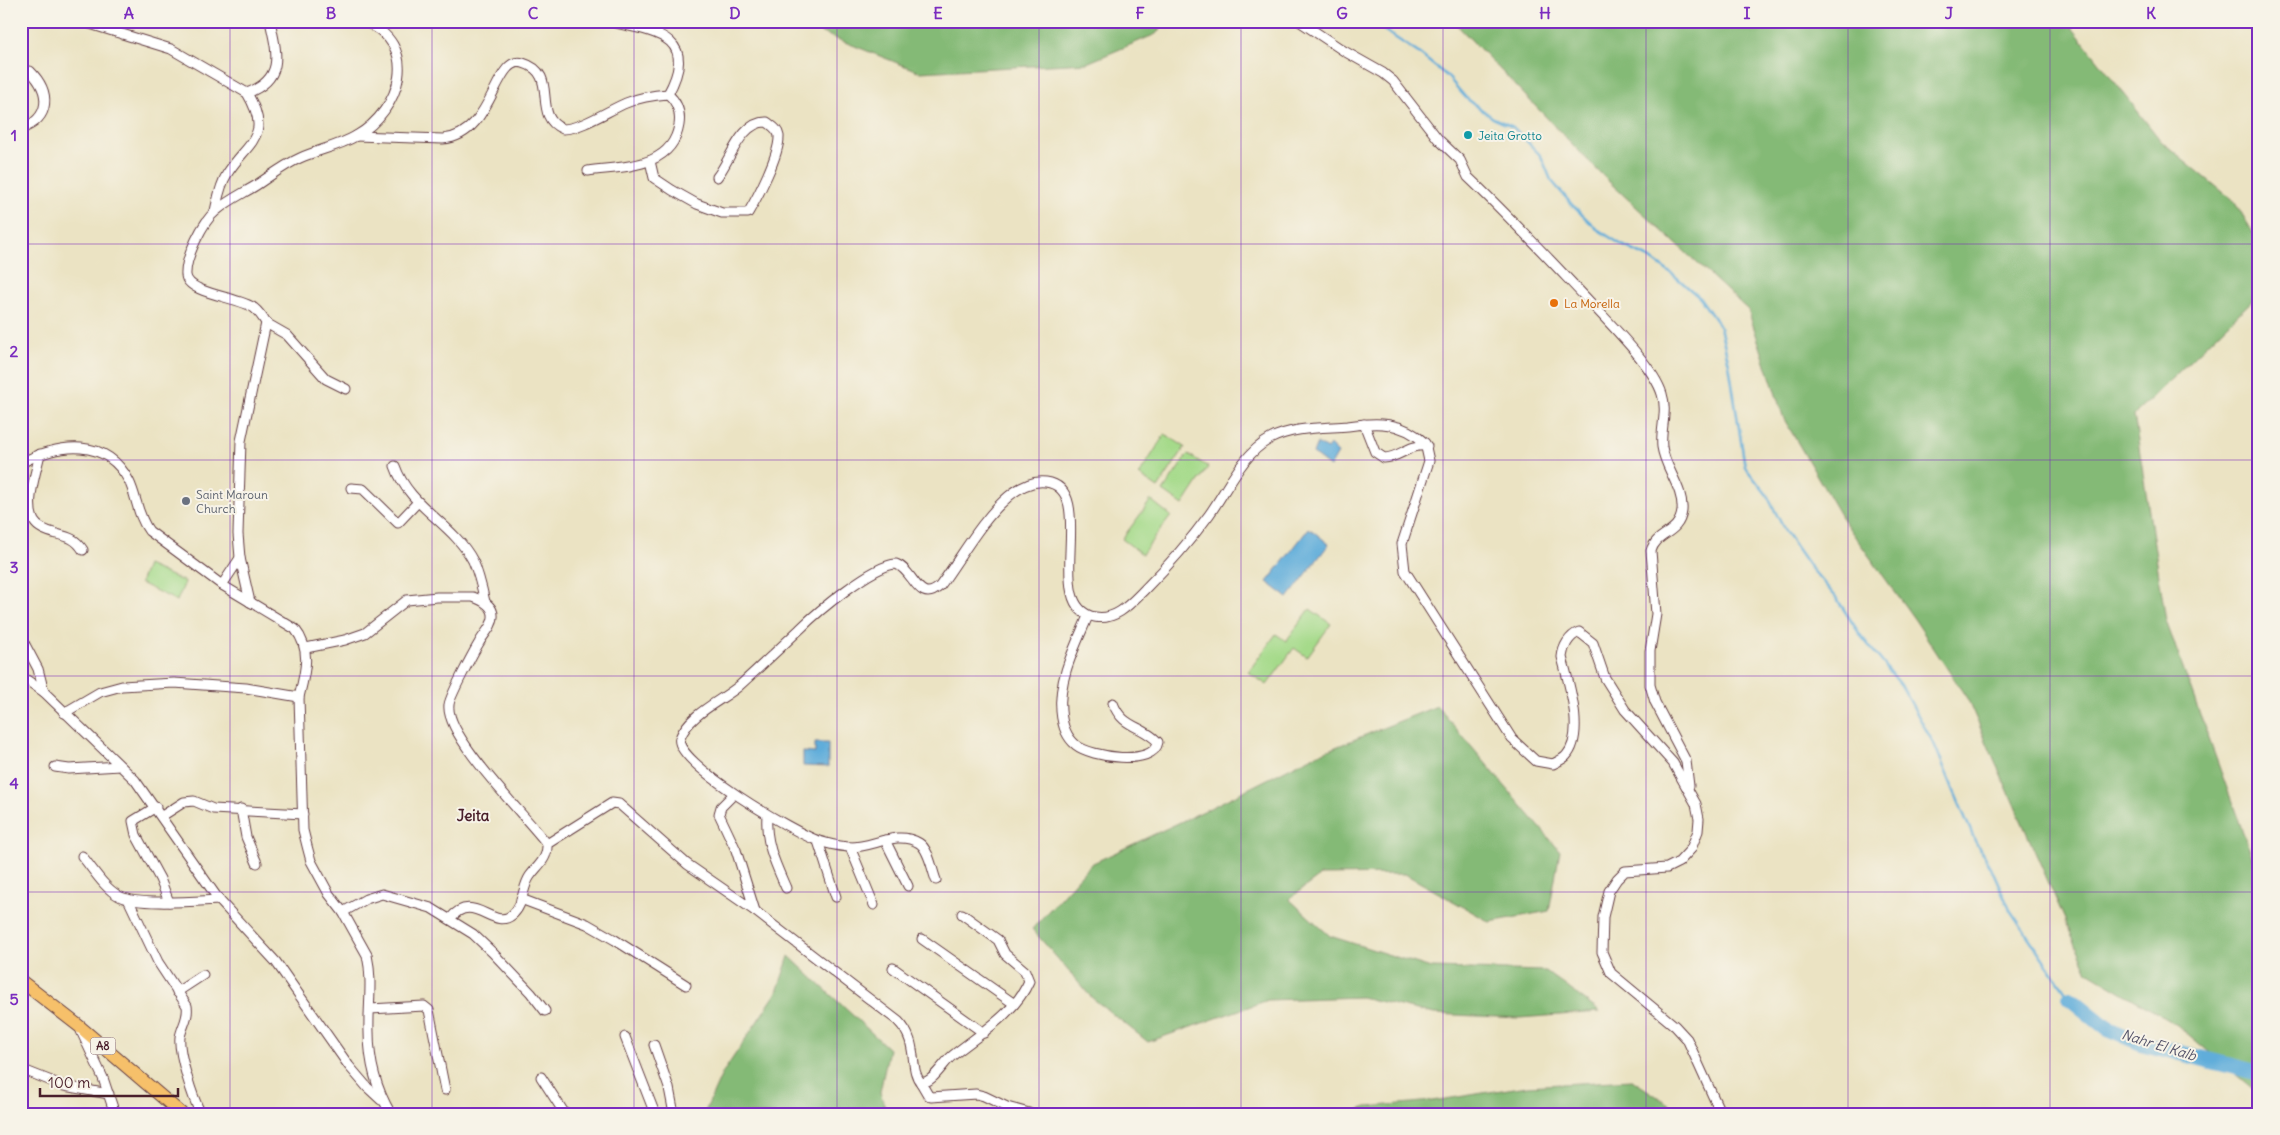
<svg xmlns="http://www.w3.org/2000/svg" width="2280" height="1135" font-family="Delius,sans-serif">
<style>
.green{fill:#a5da8a;stroke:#787c5a}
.forest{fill:#84ba76;stroke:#676c50}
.water{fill:#61adda;stroke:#566682}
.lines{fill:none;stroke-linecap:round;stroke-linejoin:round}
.stream{stroke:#61adda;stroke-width:2.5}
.river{stroke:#61adda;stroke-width:16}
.minor-casing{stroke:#623c42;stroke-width:11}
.highway-casing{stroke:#623c42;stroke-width:14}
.minor{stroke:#fff;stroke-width:9}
.highway{stroke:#f6c06b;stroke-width:12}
.grid{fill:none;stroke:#7b2cbf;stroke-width:1;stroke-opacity:0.55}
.culture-dot{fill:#0f9aa8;stroke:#f7f3e8;stroke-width:2}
.food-dot{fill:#e8710a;stroke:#f7f3e8;stroke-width:2}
.worship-dot{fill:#6b7280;stroke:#f7f3e8;stroke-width:2}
.labels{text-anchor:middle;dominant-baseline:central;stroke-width:4;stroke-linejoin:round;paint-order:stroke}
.shield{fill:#f7f3e8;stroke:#7e5f64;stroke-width:1}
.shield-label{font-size:11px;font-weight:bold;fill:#4a1f2b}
.culture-label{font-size:12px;fill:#0d838f;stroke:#f7f3e8;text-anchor:start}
.food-label{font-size:12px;fill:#c56008;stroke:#f7f3e8;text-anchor:start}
.worship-label{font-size:12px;fill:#5b616d;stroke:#f7f3e8;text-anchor:start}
.water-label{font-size:14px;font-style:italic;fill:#525168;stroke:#f7f3e8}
.quarter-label{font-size:15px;font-weight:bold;fill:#4a1f2b;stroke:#f7f3e8}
.neatline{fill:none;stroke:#7b2cbf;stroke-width:2}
.grid-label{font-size:16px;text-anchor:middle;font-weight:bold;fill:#7b2cbf}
</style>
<rect width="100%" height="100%" fill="#f7f3e8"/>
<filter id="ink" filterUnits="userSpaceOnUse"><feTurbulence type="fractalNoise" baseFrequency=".02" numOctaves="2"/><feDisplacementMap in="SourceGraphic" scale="10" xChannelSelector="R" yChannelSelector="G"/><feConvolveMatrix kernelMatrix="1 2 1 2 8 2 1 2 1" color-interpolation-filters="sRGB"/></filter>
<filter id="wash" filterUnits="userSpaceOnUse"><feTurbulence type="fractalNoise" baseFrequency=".0096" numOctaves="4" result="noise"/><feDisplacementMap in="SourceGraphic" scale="20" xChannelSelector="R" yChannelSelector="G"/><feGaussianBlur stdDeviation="1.12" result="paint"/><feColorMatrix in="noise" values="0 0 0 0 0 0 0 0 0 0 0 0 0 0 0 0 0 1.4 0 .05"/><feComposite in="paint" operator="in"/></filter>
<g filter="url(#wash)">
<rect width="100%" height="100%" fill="#ebe3c3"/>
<g class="green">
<polygon points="1165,434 1185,447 1158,488 1139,475"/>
<polygon points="1188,454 1208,467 1183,505 1163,491"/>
<polygon points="1151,500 1171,516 1142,554 1122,539"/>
<polygon points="147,565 185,582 177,601 140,583"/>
<polygon points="1310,609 1331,624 1307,657 1294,648 1267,685 1248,672 1276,634 1286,641"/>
</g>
<g class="forest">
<polygon points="792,21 1166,21 1156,34 1087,63 920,72"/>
<polygon points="1453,21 1944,21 1958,28 2005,21 2067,21 2161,141 2235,202 2259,243 2259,294 2134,415 2166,621 2259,876 2259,1094 2177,1025 2088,972 1968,700 1915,620 1841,517 1784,419 1748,310 1606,179"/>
<polygon points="1437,706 1560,851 1549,911 1490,922 1405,874 1321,875 1289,899 1330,936 1431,968 1546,971 1600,1012 1519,1018 1434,1014 1361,997 1268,1000 1148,1042 1091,997 1032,929 1091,864 1208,809 1311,757"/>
<polygon points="789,956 889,1049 880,1092 887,1114 704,1114 722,1074 777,992"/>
<polygon points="1632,1080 1670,1105 1671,1114 1346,1114 1367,1107 1433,1101 1527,1086"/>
</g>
<g class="water">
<polygon points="1317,443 1327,449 1330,445 1338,453 1330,467 1313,454"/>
<polygon points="1309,528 1329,544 1288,598 1267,582"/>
<polygon points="815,743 828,743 828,767 803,766 803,752 815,753"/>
</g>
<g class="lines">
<polyline class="stream" points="1370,21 1417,52 1447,76 1466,98 1493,118 1513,127 1541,156 1551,180 1573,206 1597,229 1622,245 1651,259 1676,277 1700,298 1720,327 1729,364 1745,467 1767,495 1785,531 1810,567 1835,596 1861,636 1901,685 1935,746 1975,841 1994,874 2010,910 2070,998"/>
<polyline class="river" points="2070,998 2108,1029 2141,1043 2259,1073"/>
</g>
</g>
<g filter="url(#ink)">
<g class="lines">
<g class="minor-casing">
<g id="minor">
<path d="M80,21L171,49L247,93C273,137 248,141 227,174C220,185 218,198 215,211"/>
<path d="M606,21C651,31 701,34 668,94"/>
<path d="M1299,21L1344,51L1383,73L1393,81L1438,139L1460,160L1468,177C1510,217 1550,260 1590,302C1610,324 1654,367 1662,394C1668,412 1660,429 1662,447C1665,469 1684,488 1682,511C1679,535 1656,532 1651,551L1656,614L1650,651V685L1655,702L1686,761L1689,786"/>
<path d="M247,93C285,79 277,53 270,21"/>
<path d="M21,129C51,118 51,92 30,71"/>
<path d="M356,136L443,139C494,135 494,54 523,63C561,74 530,116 563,129C581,129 609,110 626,103C640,97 653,95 668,94C677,102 681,112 679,125C672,169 622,166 588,171"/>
<path d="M650,161L654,178L672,190L697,204L722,213H748C757,198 780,154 779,136C778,129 772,126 767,122C741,121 731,159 717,177"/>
<polyline points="266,323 287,335 326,379 346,389"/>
<path d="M1364,424L1375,452L1384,458C1400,458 1408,444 1427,446"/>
<path d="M40,454C36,472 25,504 34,521C38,529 50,532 57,534C69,537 76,539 83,550"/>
<path d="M21,463C60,443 106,437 129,481C137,497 137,515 149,531L222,585L295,629C312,650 305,673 299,697L303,830L307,846L311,861L329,894L343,912L367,955C373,981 368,1006 369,1032C369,1061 376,1089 391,1114"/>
<path d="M395,466C409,507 453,523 473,561C479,574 482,588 485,602"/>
<polyline points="351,488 363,489 398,523 418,502"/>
<polyline points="222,585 240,558"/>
<path d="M250,602L240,558L238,534L241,441L266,323C263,318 259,312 254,308C240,297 187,294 186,275C185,258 203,221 216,211C227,201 242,194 255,186C269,177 284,165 300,158C318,150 339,146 356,136C401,110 422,44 363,21"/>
<path d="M1088,616C1076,645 1058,678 1061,711C1062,723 1066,737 1076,745C1091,757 1154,767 1158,742C1142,725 1122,728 1113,703"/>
<polyline points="21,637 38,669 44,692"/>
<path d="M306,648L345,640L365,633L407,600L437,597H473C482,600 494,606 493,617C493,626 483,635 479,643C473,653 449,698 449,705C445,737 527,817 547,844"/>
<polyline points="21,676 44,692 135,780 219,900 276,962 349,1066 367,1087 381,1100"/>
<polyline points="64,713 100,692 122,686 174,683 246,688 299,697"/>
<polyline points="55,767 69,769 120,766"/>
<polyline points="734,794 721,807 719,814 736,850 755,911"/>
<polyline points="156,807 133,821 136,835 160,879 169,902"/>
<polyline points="241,809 246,837 257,863"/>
<path d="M767,815C765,843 775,863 786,888"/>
<polyline points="162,816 184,802 194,801 213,809 303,814"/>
<polyline points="885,840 908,886"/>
<polyline points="818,841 836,897"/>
<polyline points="850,847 874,905"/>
<path d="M82,856C93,869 104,888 119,896C137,906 197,901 219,900"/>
<path d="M936,880C932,870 929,849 919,843C896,829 871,849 848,847C839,846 828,844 819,841C796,834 671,761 680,738C689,714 721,701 739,686C760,667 780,648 800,629C817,612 873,565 896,564C914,570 918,606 940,586C962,556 981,520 1009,496C1020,487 1032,480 1046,482C1100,489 1040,607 1095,617C1116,621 1131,603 1145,589C1168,566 1190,541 1209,515C1227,490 1242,454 1270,439C1292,427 1323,428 1348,426C1378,422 1401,421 1425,443L1429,461L1402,544L1405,571L1512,739L1536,761L1553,764C1557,762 1563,759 1566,756C1586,734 1568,682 1562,657C1563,647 1569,636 1579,632L1593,643L1605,678L1625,710L1673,763L1696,804L1699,819L1698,831L1691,849L1679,862L1667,868L1625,871L1617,879L1609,891L1603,917L1602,952L1611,973L1675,1026L1687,1039L1721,1114"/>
<path d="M128,899L158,962L187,1006C189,1018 182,1026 180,1037C178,1053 193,1099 201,1114"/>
<polyline points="521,899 587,924 615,940 686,985"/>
<polyline points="343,912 366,899 382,894 431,908 473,934 492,952 531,993 545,1011"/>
<path d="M450,919C473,890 493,931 512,915C524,905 522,887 530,876C538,865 548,859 547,844L612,803L619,804L687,864L755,911L898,1021C920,1043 908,1068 921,1083C933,1083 943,1063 952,1056C979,1034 1015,1014 1029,981L1025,971L1005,954L998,940L962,914"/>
<polyline points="922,939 1013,1003"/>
<polyline points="893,968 984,1033"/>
<polyline points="177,992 203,975"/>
<polyline points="370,1009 424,1006 429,1010 445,1090"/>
<polyline points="81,1031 103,1078 115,1114"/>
<polyline points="625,1037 655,1114"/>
<polyline points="654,1045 669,1088 674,1114"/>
<polyline points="21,1069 64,1086 109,1094"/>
<polyline points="541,1077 565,1114"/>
<polyline points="921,1083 928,1095 931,1097 976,1094 984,1096 1007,1107 1029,1113"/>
</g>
</g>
<g class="highway-casing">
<polyline id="highway" points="21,981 79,1026 182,1114"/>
</g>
<use href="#minor" class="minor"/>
<use href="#highway" class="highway"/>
</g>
</g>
<path class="grid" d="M230,21V1114M432,21V1114M634,21V1114M837,21V1114M1039,21V1114M1241,21V1114M1443,21V1114M1646,21V1114M1848,21V1114M2050,21V1114M21,244H2259M21,460H2259M21,676H2259M21,892H2259"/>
<circle class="culture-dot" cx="1468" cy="135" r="5"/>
<circle class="food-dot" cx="1554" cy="303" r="5"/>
<circle class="worship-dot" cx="186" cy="501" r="5"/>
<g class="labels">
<rect class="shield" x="90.5" y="1037.5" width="25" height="17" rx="4"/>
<g class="shield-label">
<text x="103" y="1046">A8</text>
</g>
<g class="culture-label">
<text x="1478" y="135">Jeita Grotto</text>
</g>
<g class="food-label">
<text x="1564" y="303">La Morella</text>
</g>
<g class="worship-label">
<text x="196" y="494">Saint Maroun<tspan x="196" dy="14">Church</tspan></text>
</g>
<g class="water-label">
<text transform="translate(2159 1045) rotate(17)">Nahr El Kalb</text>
</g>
<g class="quarter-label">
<text x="473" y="815">Jeita</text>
</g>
</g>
<rect width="2280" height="1135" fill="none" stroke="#f7f3e8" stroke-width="55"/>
<path d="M40 1088v8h138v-8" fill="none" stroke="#4a1f2b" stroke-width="2.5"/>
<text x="48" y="1088" font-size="15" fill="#4a1f2b" stroke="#f7f3e8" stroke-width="4" paint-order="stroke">100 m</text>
<rect x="28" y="28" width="2224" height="1080" class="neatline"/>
<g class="grid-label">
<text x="129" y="19">A</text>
<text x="331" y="19">B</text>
<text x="533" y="19">C</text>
<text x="735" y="19">D</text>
<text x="938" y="19">E</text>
<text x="1140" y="19">F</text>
<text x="1342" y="19">G</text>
<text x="1545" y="19">H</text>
<text x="1747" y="19">I</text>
<text x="1949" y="19">J</text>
<text x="2151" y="19">K</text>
<text x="14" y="141">1</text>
<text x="14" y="357">2</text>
<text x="14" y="573">3</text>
<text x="14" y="789">4</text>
<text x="14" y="1005">5</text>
</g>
</svg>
